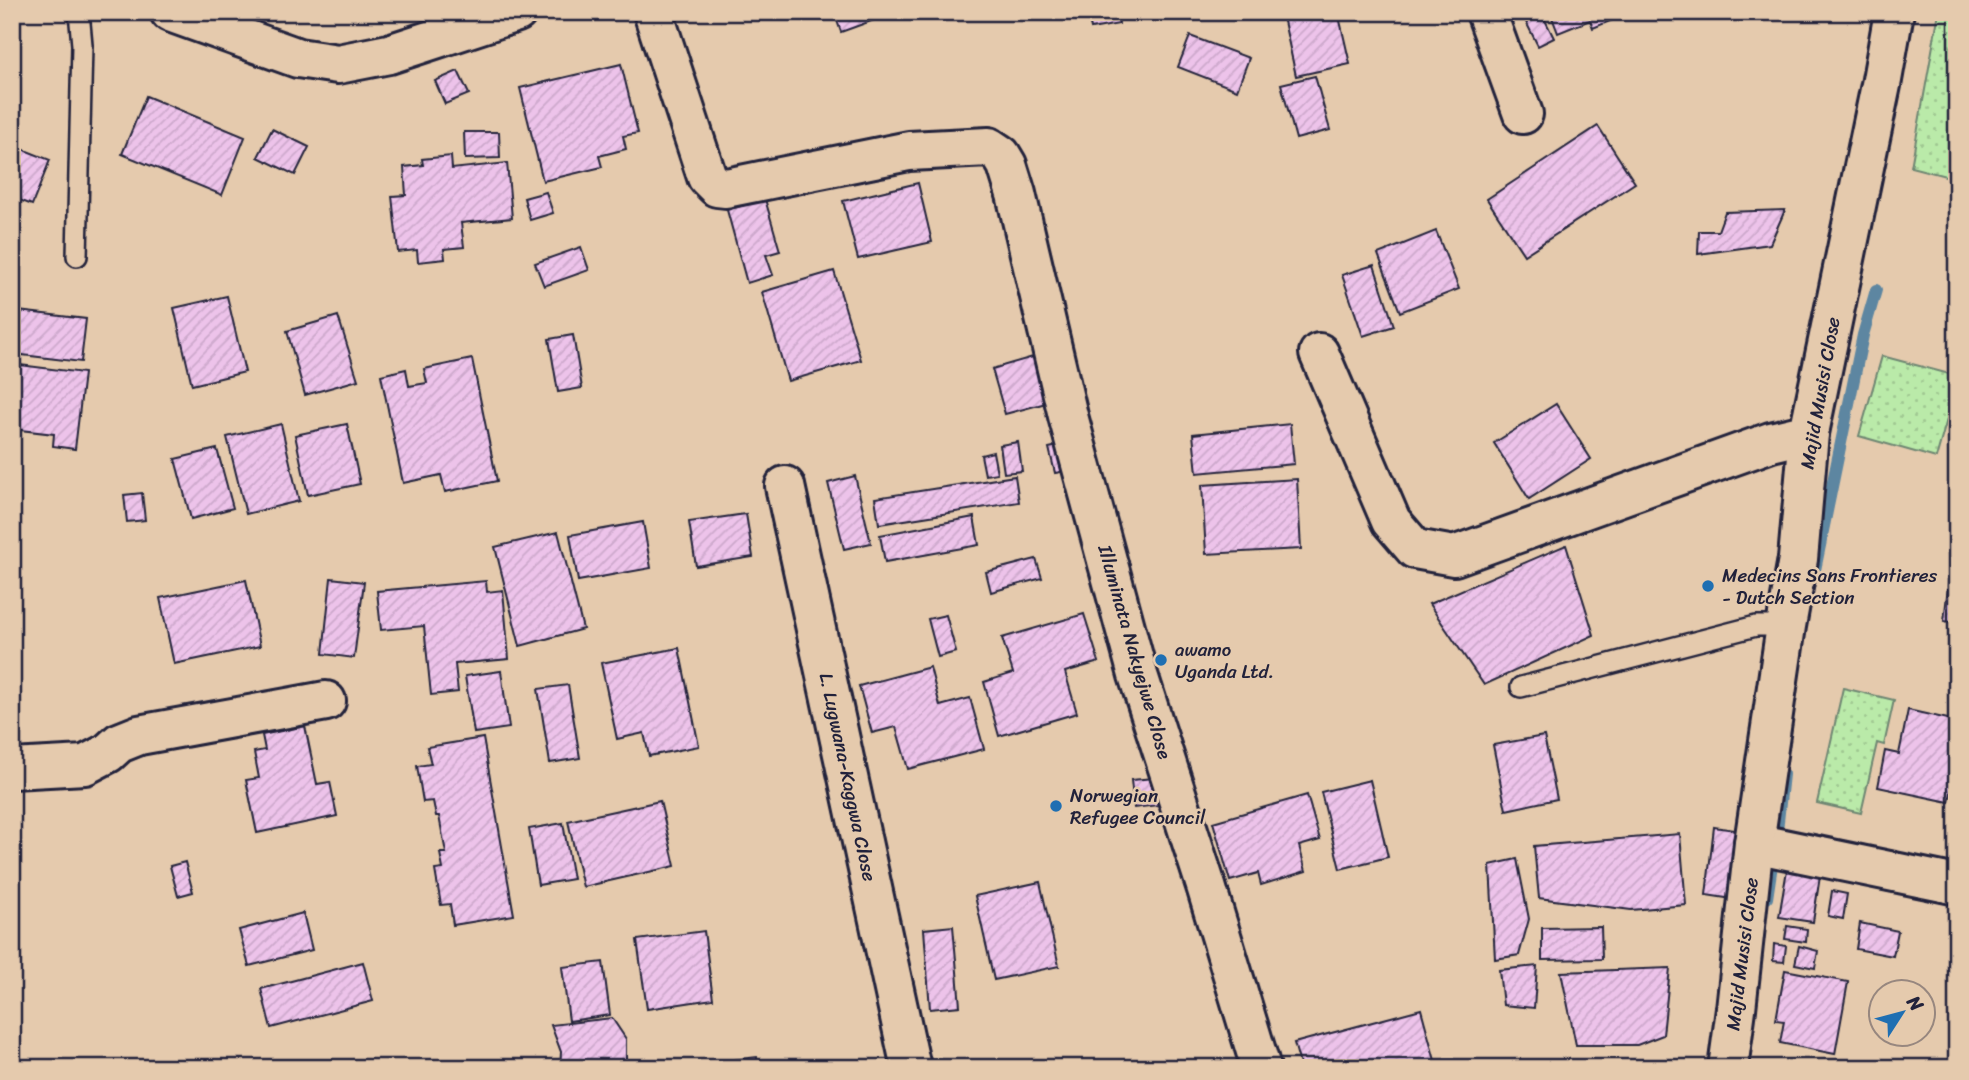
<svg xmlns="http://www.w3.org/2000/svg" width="1969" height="1080" font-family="Sriracha,sans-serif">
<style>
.grass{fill:url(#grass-dots);stroke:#6e8672;stroke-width:2}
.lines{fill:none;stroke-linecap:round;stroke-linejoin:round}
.stream{stroke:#5d86a1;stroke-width:12}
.building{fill:url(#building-hatch);stroke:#22223b;stroke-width:2}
.service-casing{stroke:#22223b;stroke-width:24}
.minor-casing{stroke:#22223b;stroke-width:44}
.service{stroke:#e5caad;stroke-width:19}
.minor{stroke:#e5caad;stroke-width:38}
.poi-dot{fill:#1f6fb2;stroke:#e5caad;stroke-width:2.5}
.labels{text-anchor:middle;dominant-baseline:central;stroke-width:5;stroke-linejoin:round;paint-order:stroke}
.street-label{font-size:19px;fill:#22223b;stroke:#e5caad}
.poi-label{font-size:19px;fill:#22223b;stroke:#e5caad;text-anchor:start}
</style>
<defs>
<pattern id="grass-dots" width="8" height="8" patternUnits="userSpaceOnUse" patternTransform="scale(1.75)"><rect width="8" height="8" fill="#baeaa9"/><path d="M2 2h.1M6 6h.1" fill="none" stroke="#a0c892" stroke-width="1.8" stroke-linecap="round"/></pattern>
<pattern id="building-hatch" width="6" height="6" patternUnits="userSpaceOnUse" patternTransform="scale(1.75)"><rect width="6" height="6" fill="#edc3ea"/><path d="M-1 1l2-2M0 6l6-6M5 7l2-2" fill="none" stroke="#cba7ca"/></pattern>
</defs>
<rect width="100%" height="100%" fill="#e5caad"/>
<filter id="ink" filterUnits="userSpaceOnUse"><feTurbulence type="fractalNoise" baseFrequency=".0143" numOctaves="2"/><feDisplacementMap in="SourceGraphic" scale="14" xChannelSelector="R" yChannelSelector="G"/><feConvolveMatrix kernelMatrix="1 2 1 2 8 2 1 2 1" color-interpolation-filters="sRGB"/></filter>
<g filter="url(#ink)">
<g class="grass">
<polygon points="1939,12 1957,12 1957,179 1911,167"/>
<polygon points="1882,356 1957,376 1957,384 1936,458 1859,436"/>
<polygon points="1843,688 1894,700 1884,745 1877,743 1861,813 1817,803"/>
</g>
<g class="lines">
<g class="stream">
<polyline points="1815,570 1863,335 1876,290"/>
<polyline points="1767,898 1777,831 1783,774"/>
</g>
</g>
<g class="building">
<polygon points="834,12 896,12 841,32"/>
<polygon points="1087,12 1133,12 1118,15 1119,24 1091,29"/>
<polygon points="1282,12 1338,12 1350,64 1296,76"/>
<polygon points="1521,12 1541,12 1554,38 1538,46"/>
<polygon points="1550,12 1632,12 1593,28 1590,20 1558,33"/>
<polygon points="1190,36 1249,58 1237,90 1178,67"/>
<polygon points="621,64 638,133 623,136 626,149 599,156 602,167 543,181 520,88"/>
<polygon points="458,71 469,94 445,104 435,81"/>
<polygon points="1315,76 1330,130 1296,139 1281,84"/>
<polygon points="146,96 245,137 222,195 122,154"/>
<polygon points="1598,126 1635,183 1524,255 1487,199"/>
<polygon points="272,129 309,147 295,175 258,157"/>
<polygon points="464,132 499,132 500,158 465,159"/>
<polygon points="12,145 50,160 32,205 12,197"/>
<polygon points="451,156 452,169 507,163 512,218 461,223 464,247 444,249 445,259 418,262 417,250 398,252 392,196 406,195 404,167 423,165 422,159"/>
<polygon points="918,183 932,242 858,259 843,201"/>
<polygon points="546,192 553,213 530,220 524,198"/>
<polygon points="765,199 780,251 766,255 773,275 747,283 727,210"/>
<polygon points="1785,210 1770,244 1698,254 1699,231 1718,231 1725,212"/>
<polygon points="1436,231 1459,289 1400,312 1378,254"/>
<polygon points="581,247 589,270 544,286 535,263"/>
<polygon points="1374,265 1394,326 1363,336 1342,275"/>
<polygon points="834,271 861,360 788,381 762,292"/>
<polygon points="227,296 245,372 192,385 174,308"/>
<polygon points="18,311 86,319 81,362 14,354"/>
<polygon points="338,316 358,380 305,395 287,331"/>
<polygon points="573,335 582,388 558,392 549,339"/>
<polygon points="1033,357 1046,403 1005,414 992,369"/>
<polygon points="472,359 497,481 445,492 441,475 403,483 381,375 406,369 409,386 427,383 424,369"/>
<polygon points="12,364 84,373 75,449 53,446 54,434 12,429"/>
<polygon points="1556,404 1591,459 1529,499 1494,443"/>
<polygon points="281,424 299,501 246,514 227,437"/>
<polygon points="347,424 360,484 308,495 295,435"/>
<polygon points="1290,424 1294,464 1197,473 1193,434"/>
<polygon points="1018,442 1022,471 1004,473 1000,445"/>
<polygon points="1071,443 1077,469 1055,473 1049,448"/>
<polygon points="217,449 233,508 191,519 175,459"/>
<polygon points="993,452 997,473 985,475 981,455"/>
<polygon points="855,476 871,543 844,549 828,483"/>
<polygon points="1015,476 1019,502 879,524 875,498"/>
<polygon points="1297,479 1301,549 1206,554 1202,485"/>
<polygon points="142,493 145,520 127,522 124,495"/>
<polygon points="746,514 753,557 696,566 689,522"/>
<polygon points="974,517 979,545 885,562 880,535"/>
<polygon points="643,522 651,568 578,581 570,535"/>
<polygon points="558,532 583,629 520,646 495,547"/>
<polygon points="1566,545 1594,635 1484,685 1429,604"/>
<polygon points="1036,559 1042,578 991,592 986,572"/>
<polygon points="331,578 364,582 354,658 323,654"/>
<polygon points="1949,578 1957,579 1957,623 1944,621"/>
<polygon points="246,580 260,646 174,664 160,598"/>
<polygon points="486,581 487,592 503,590 509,659 455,664 458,692 431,695 424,626 381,630 377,591"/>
<polygon points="1084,614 1099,662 1065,672 1077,713 999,736 984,682 1013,673 1002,638"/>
<polygon points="946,615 956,652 938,657 928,619"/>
<polygon points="679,648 699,746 649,756 644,733 617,739 601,663"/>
<polygon points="930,667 940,706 970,698 984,749 908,769 896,727 872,733 859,686"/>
<polygon points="501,671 509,728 474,733 465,676"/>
<polygon points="568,685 580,758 550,763 538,689"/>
<polygon points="1908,710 1957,721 1957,760 1949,802 1878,787 1885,751 1899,754"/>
<polygon points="305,726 317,784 330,782 337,816 257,833 246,780 259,778 254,752 265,750 262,735"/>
<polygon points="1544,736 1557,799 1506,810 1493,745"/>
<polygon points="483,738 514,915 453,925 450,904 441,905 435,870 443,869 440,853 446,853 439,816 436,816 433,801 423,802 417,766 431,764 427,747"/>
<polygon points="1155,778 1159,805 1134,808 1131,780"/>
<polygon points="1370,780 1388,857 1340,869 1321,792"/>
<polygon points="1307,795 1320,840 1299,846 1306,871 1261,885 1258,873 1230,881 1213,822"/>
<polygon points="660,801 675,866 583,887 568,821"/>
<polygon points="563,823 573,879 538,885 529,829"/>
<polygon points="1714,827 1742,831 1733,899 1706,895"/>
<polygon points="1680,834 1686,905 1631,910 1539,898 1534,846"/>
<polygon points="1517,859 1529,919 1519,955 1495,959 1490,865"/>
<polygon points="185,862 193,892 178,896 170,866"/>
<polygon points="1788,864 1821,869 1813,922 1779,917"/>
<polygon points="1040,882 1059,966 994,980 975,896"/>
<polygon points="1832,891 1847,894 1843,919 1828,916"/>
<polygon points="12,904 19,905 12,950"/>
<polygon points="303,913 312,950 249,966 239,930"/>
<polygon points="1860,923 1898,931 1893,956 1856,949"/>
<polygon points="953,926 960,1006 930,1009 924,929"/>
<polygon points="1787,926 1807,929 1806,942 1785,939"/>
<polygon points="1601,927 1602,959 1542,960 1542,928"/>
<polygon points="704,931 713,999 647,1009 637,940"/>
<polygon points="1774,944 1786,946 1784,962 1773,961"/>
<polygon points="1799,946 1818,951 1815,968 1795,964"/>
<polygon points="363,962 373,1001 271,1028 261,989"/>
<polygon points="603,962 610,1015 569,1021 562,967"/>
<polygon points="1537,966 1534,1008 1503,1005 1499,970"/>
<polygon points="1670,968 1663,1035 1637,1045 1576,1045 1561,972"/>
<polygon points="1785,970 1848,982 1835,1054 1780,1043 1784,1021 1776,1020"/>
<polygon points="1421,1009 1437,1068 1301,1068 1294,1043"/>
<polygon points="612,1018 626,1039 626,1068 560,1068 561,1052 551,1025"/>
<polygon points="757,1057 758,1068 691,1068 691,1065"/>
</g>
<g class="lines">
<g class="service-casing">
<g id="service">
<polyline points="77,256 82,45 79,12"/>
<polyline points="1521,687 1756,626 1786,626"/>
</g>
</g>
<g class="minor-casing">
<g id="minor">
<polyline points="170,12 298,58 338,64 389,54 517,12"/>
<polyline points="653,12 707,177 717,187 726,188 909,151 989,147 1001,155 1007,165 1016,194 1068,416 1138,675 1206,886 1261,1068"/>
<polyline points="1486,12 1523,114"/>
<polyline points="1319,353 1391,521 1415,549 1454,556 1771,442 1809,433"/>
<polyline points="785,486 911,1068"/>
<polyline points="12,769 85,765 108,753 119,743 139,735 326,701"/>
<polyline points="1754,843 1957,885"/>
<polyline points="1728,1068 1736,1009 1754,843 1786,626 1798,559 1809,433 1882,80 1894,12"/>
</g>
</g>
<use href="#service" class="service"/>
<use href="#minor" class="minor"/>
</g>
</g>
<g class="poi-dot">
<circle cx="1708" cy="586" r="7"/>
<circle cx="1161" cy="660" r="7"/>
<circle cx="1056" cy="806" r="7"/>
</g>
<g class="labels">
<g class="street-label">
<text transform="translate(1820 393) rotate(-80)">Majid Musisi Close</text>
<text transform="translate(1135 652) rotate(74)">Illuminata Nakyejwe Close</text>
<text transform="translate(848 777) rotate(78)">L. Lugwana-Kaggwa Close</text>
<text transform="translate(1742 954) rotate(-83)">Majid Musisi Close</text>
</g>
<g class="poi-label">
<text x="1722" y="575">Medecins Sans Frontieres<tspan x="1722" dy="22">- Dutch Section</tspan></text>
<text x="1175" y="649">awamo<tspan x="1175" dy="22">Uganda Ltd.</tspan></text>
<text x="1070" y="795">Norwegian<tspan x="1070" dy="22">Refugee Council</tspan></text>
</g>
</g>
<rect width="1969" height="1080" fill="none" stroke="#e5caad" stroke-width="42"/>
<rect x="21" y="21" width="1927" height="1038" fill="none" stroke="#22223b" stroke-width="2.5" filter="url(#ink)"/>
<g transform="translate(1902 1013) rotate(54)"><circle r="33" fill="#e5caad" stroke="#97877f" stroke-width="2"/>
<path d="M0-5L12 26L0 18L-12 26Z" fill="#1f6fb2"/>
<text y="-10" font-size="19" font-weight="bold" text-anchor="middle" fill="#22223b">N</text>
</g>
</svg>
